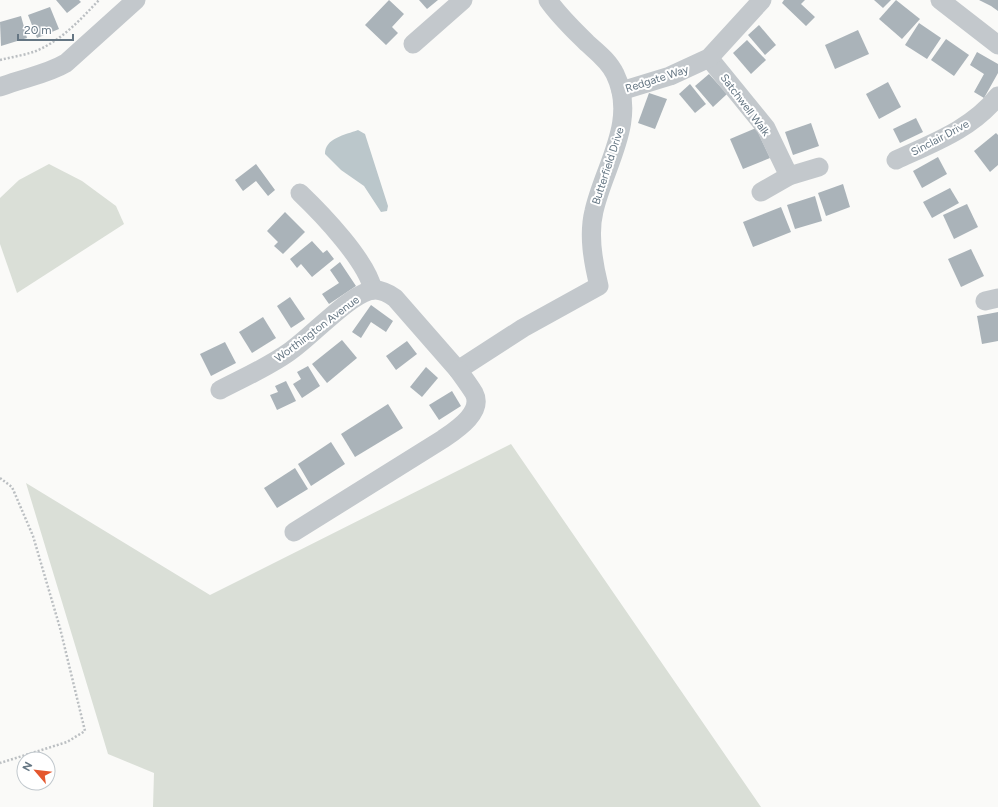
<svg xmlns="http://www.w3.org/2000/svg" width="998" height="807" font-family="Figtree,sans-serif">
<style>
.green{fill:#dadfd7}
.water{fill:#bbc7cb}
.building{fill:#aab3b9}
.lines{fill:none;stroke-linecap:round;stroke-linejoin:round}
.path{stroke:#bbbfc2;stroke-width:2.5;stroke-dasharray:2 2;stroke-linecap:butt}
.minor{stroke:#c3c8cc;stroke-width:19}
.labels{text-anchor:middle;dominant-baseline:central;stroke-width:4;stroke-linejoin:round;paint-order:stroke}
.street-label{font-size:11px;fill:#657683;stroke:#fff}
</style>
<rect width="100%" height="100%" fill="#fafaf8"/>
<g class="green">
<polygon points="49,164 82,181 116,206 124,224 17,293 0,244 0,198 19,180"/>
<polygon points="511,444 761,807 153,807 154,773 108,754 26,483 210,595"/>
</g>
<path class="water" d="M358,130L365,134L388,206L387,211L381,212L364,186L341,170L325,154C325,138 345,135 358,130Z"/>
<g class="building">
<polygon points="56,0 79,0 81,2 67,13"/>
<polygon points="389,0 404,14 392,27 398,33 386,45 365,25"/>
<polygon points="419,0 438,0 427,9"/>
<polygon points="784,0 805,0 801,4 815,17 806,26 782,3"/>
<polygon points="874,0 891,0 883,8"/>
<polygon points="896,0 920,19 902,39 879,19"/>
<polygon points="979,0 998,0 998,11 991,6"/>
<polygon points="50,7 59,29 37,38 28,15"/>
<polygon points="21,16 27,38 1,46 0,22"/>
<polygon points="919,23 941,38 927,59 905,45"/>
<polygon points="759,25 776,45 765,55 748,35"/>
<polygon points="858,30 869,54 835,69 825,45"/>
<polygon points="946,39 969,55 954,76 931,60"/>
<polygon points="747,40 766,60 751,74 733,53"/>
<polygon points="977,52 998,64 998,73 984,98 974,92 984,74 970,65"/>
<polygon points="709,74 727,94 713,107 695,86"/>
<polygon points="888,82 901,107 879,119 866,94"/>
<polygon points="690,84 706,104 695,113 679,94"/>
<polygon points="649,93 667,99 655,129 638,123"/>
<polygon points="916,118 923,132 900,143 893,129"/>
<polygon points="811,123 819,146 793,155 785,132"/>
<polygon points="756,128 770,158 743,169 730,139"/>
<polygon points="996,133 998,135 998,165 990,172 974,151"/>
<polygon points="938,157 947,174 922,188 913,171"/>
<polygon points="256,164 275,190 268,196 256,181 243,191 235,180"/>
<polygon points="843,184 850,207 826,216 818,193"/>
<polygon points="950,188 959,203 932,218 923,202"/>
<polygon points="815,196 822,221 795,229 787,205"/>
<polygon points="967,204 978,227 954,239 943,215"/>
<polygon points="781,207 791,232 753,247 743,222"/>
<polygon points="285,212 305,232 283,254 274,246 278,242 267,231"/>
<polygon points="312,241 323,253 327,250 334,259 312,277 301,264 297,268 290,259"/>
<polygon points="971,249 984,276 961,287 948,259"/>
<polygon points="340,262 356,286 329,304 322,294 339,283 330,270"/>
<polygon points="290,297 305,319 291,328 277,306"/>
<polygon points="371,305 393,321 386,332 371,322 361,338 352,332"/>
<polygon points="998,312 998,341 982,344 977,316"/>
<polygon points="263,317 276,338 252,353 239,332"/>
<polygon points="342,340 357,358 327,383 312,364"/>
<polygon points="407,341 417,354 396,370 386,356"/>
<polygon points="225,342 236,363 211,376 200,354"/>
<polygon points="308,366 320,386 302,398 293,384 301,379 297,372"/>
<polygon points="426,367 438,378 422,397 410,387"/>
<polygon points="286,381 296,401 277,410 270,395 278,392 275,386"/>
<polygon points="452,391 461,406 439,420 429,405"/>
<polygon points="388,404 403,428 355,457 341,434"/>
<polygon points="331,442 345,464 311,486 298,464"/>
<polygon points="295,468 308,489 277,508 264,488"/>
</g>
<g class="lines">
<g class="path">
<path d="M0,60C12,57 25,55 36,51C62,40 80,20 99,0"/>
<polyline points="0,478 12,487 33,536 60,628 85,731 67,742 0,763"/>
</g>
<g class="minor">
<polyline points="940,0 998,45"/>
<polyline points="413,44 463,0"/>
<polyline points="709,58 766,128 789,176"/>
<path d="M0,87C22,78 46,75 66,63L136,0"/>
<polyline points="621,91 670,76 709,58 762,0"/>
<path d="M896,160C933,143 972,129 998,96"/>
<polyline points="761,192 789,176 819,167"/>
<path d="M300,193C322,214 367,261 373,290"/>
<polyline points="985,301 998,298"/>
<path d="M220,390C243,378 268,367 289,352C311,337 346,298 369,291C378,288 388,293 395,298L458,370L523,328L599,286C593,262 588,235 594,211C604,166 638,121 615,74C609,61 597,52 587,43C573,29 559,16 548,0"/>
<path d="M294,532L443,439C456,430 484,412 474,393C469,385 463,377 458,370"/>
</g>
</g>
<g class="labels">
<g class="street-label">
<text transform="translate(657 79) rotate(-18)">Redgate Way</text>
<text transform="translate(745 105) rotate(53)">Satchwell Walk</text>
<text transform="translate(940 138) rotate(-28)">Sinclair Drive</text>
<text transform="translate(608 166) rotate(-72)">Butterfield Drive</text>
<text transform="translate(317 329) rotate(-37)">Worthington Avenue</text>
</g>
</g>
<g transform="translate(36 771) rotate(298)"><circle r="19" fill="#ffffff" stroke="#c1c8cd"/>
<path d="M0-3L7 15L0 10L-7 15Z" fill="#e4572e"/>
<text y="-6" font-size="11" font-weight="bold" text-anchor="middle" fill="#657683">N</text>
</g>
<path d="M18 34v6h55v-6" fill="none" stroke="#657683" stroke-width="2"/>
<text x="24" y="34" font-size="12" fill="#657683" stroke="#ffffff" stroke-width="3" paint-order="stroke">20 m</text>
</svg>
